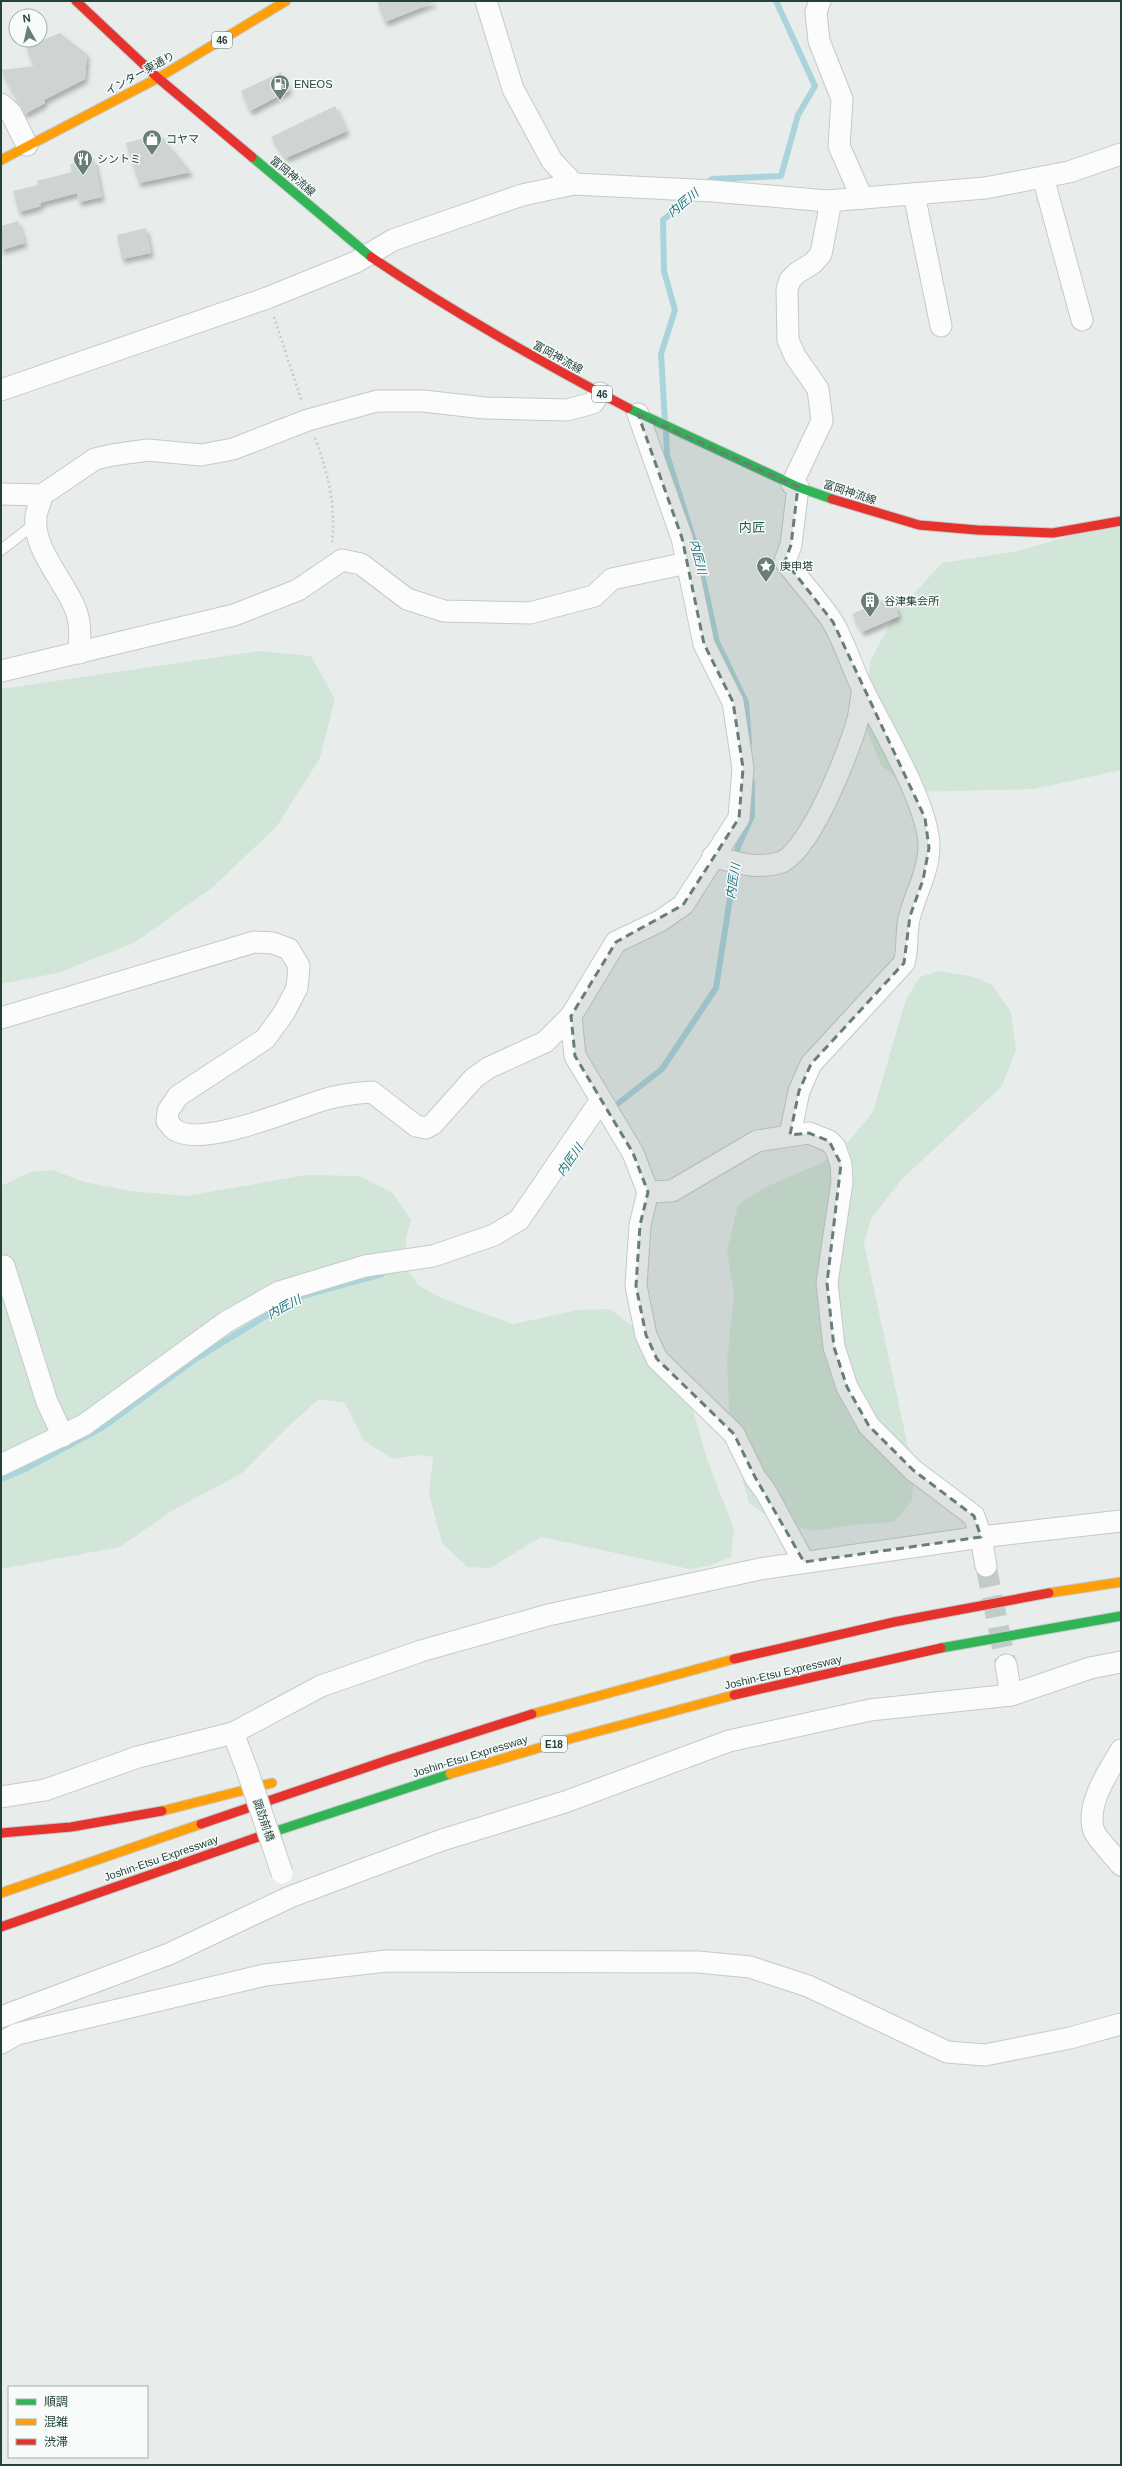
<svg xmlns="http://www.w3.org/2000/svg" width="1122" height="2466" font-family="Arial,'Noto Sans JP',sans-serif">
<style>
.green{fill:#d1e6d8}
.lines{fill:none;stroke-linecap:round;stroke-linejoin:round}
.stream{stroke:#a9d4db;stroke-width:6}
.building{fill:#cfd4d2;filter:url(#shadow)}
.street-tunnel{stroke:#c1cbc8;stroke-width:21;stroke-dasharray:21 10;stroke-linecap:butt}
.lane-casing{stroke:#c5cac8;stroke-width:12}
.street-casing{stroke:#c5cac8;stroke-width:23}
.fast-casing{stroke:#c3cbc8;stroke-width:11}
.slow-casing{stroke:#c3cbc8;stroke-width:11}
.jam-casing{stroke:#c3cbc8;stroke-width:11}
.path{stroke:#c3ccca;stroke-width:2.5;stroke-dasharray:2 3;stroke-linecap:butt}
.lane{stroke:#fcfcfc;stroke-width:10}
.street{stroke:#fcfcfc;stroke-width:21}
.fast{stroke:#30b455;stroke-width:9}
.slow{stroke:#ff9f0a;stroke-width:9}
.jam{stroke:#e5322d;stroke-width:9}
.street-bridge-casing{stroke:#c5cac8;stroke-width:23;stroke-linecap:butt}
.street-bridge{stroke:#fcfcfc;stroke-width:21}
.marked{fill:#697e78;fill-opacity:0.2;stroke:#697e78;stroke-width:3;stroke-dasharray:8 5;stroke-linejoin:round}
.labels{text-anchor:middle;dominant-baseline:central;stroke-width:3;stroke-linejoin:round;paint-order:stroke}
.shield{fill:#f7fbf9;stroke:#637a73;stroke-width:1}
.shield-label{font-size:10px;font-weight:bold;fill:#24423a}
.street-label{font-size:11px;fill:#24423a;stroke:#f7fbf9}
.poi-label{font-size:11px;fill:#24423a;stroke:#f7fbf9;text-anchor:start}
.water-label{font-size:12px;font-style:italic;fill:#1c6f80;stroke:#f7fbf9}
.quarter-label{font-size:13px;fill:#1f5548;stroke:#f7fbf9}
</style>
<defs>
<filter id="shadow"><feDropShadow dx="2.5" dy="4.5" stdDeviation="2" flood-color="#0004"/></filter>
</defs>
<rect width="100%" height="100%" fill="#e8edeb"/>
<g class="green">
<polygon points="1121,522 1121,770 1034,789 913,792 881,765 864,724 870,662 895,614 942,563 1017,551"/>
<polygon points="259,651 311,656 335,699 320,758 277,826 213,887 134,943 58,973 1,984 1,689"/>
<polygon points="939,971 975,977 992,985 1011,1012 1016,1050 1002,1086 902,1179 871,1219 864,1243 914,1474 912,1501 894,1522 852,1525 814,1531 776,1522 749,1503 730,1435 727,1361 734,1294 727,1250 738,1205 765,1187 820,1164 849,1141 873,1112 906,999 920,977"/>
<polygon points="53,1170 84,1182 131,1191 187,1196 306,1175 360,1176 393,1193 411,1220 406,1239 406,1268 418,1285 441,1298 513,1324 578,1310 610,1309 664,1350 684,1379 707,1459 734,1529 731,1557 709,1566 690,1569 541,1537 490,1568 467,1567 442,1543 429,1494 433,1457 417,1455 393,1459 364,1441 345,1403 319,1399 290,1425 242,1473 173,1510 120,1547 1,1569 1,1186 30,1172"/>
</g>
<g class="lines">
<g class="stream">
<polyline points="704,186 712,179 781,176 798,115 815,86 776,1"/>
<polyline points="665,422 661,354 675,310 664,271 663,220 693,195"/>
<polyline points="666,432 667,455 696,547 717,642 746,702 749,743"/>
<polyline points="611,1109 662,1069 716,988 738,847 752,816 752,782"/>
<polyline points="1,1479 23,1470 103,1427 194,1360 295,1298 382,1274"/>
</g>
</g>
<g class="building">
<polygon points="377,1 434,1 435,2 385,22"/>
<polygon points="60,33 87,54 85,79 44,100 45,103 25,114 1,70 34,66 26,47"/>
<polygon points="281,72 290,90 250,111 241,91"/>
<polygon points="335,106 347,131 286,158 271,137"/>
<polygon points="159,134 191,172 139,183 126,143"/>
<polygon points="94,159 102,197 79,202 77,193 40,203 41,206 19,212 13,191 38,185 37,181 72,172 70,164"/>
<polygon points="18,221 25,243 1,250 1,226"/>
<polygon points="146,228 151,253 122,259 117,235"/>
<polygon points="892,596 899,616 862,632 852,614"/>
</g>
<g class="lines">
<polyline class="street-tunnel" points="986,1566 1006,1665"/>
<g class="lane-casing">
<polyline id="lane" points="1,550 37,522"/>
</g>
<g class="street-casing">
<g id="street">
<polyline points="486,1 513,89 552,161 574,184"/>
<polyline points="820,1 816,12 819,41 842,99 839,146 862,198"/>
<polyline points="1,104 11,113 27,145"/>
<polyline points="1043,177 1082,320"/>
<polyline points="914,194 941,326"/>
<polyline points="1,390 267,298 356,262 393,240 522,195 574,184 713,191 827,201 985,188 1069,172 1121,154"/>
<polyline points="638,414 682,538 704,644 733,702 743,768 739,818 683,905 660,921 616,942 571,1016 575,1056 633,1153 648,1192 640,1225 636,1286 646,1335 657,1359 734,1434 755,1477 766,1492 804,1562"/>
<polyline points="792,484 822,421 818,389 795,356 788,340 787,290 790,280 797,273 813,263 821,254 829,212 827,201"/>
<polyline points="1,494 42,495 95,459 112,455 148,450 201,455 233,449 308,420 377,401 423,401 485,408 567,410 593,403 600,393"/>
<path d="M42,495C41,502 37,509 36,516C32,548 63,579 75,608C81,622 80,638 79,653"/>
<polyline points="1,671 234,615 298,590 342,560 361,564 407,599 444,611 530,613 594,596 612,579 687,563"/>
<path d="M713,856C735,863 757,869 779,863C809,855 850,749 858,719C860,710 861,699 863,689"/>
<path d="M1,1018L254,942L273,943L289,949L299,966L297,988L284,1013L265,1039L178,1096L168,1111L167,1121C170,1124 172,1128 175,1130C203,1148 293,1109 323,1100C339,1095 355,1093 372,1092L416,1126L426,1128L433,1124L474,1078L488,1068L545,1042L571,1016"/>
<path d="M790,1135L799,1091L811,1064L904,963C909,947 905,931 910,915C916,893 928,872 929,848C930,807 882,728 863,690C852,668 845,642 832,621C818,600 800,581 785,561L791,545L798,487"/>
<polyline points="648,1192 672,1191 757,1141 809,1133 829,1141 835,1147 841,1164 842,1182 827,1283 834,1347 847,1387 869,1426 913,1470 974,1516 981,1537 986,1566"/>
<polyline points="1,1267 4,1266 47,1402 63,1436"/>
<polyline points="1,1465 84,1425 226,1322 279,1292 365,1266 433,1256 494,1235 519,1220 601,1100"/>
<polyline points="1006,1665 1011,1695"/>
<polyline points="233,1733 246,1767"/>
<path d="M1121,1750C1109,1771 1087,1802 1093,1828C1094,1836 1115,1857 1121,1865"/>
<polyline points="1,1797 45,1790 138,1757 233,1733 321,1686 421,1651 548,1615 760,1569 981,1537 1121,1521"/>
<polyline points="1,2017 169,1954 290,1897 442,1840 565,1802 729,1741 870,1710 1011,1695 1090,1668 1121,1662"/>
<polyline points="1,2043 17,2034 265,1975 386,1961 698,1962 750,1967 808,1986 947,2052 985,2055 1070,2038 1121,2024"/>
</g>
</g>
<g class="fast-casing">
<g id="fast">
<polyline points="252,157 371,257"/>
<polyline points="628,408 798,487 832,499"/>
<polyline points="941,1648 1121,1616"/>
<polyline points="258,1837 450,1774"/>
</g>
</g>
<g class="slow-casing">
<g id="slow">
<polyline points="158,78 286,1"/>
<polyline points="1,160 158,78"/>
<polyline points="1049,1593 1121,1582"/>
<polyline points="532,1714 734,1659"/>
<polyline points="450,1774 573,1738 734,1695"/>
<polyline points="162,1811 272,1783"/>
<polyline points="1,1893 201,1824"/>
</g>
</g>
<g class="jam-casing">
<g id="jam">
<polyline points="76,1 158,78 252,157"/>
<path d="M371,257C454,313 540,361 628,408"/>
<polyline points="832,499 919,525 977,530 1053,533 1121,521"/>
<polyline points="734,1659 894,1622 1049,1593"/>
<polyline points="734,1695 941,1648"/>
<polyline points="201,1824 391,1759 532,1714"/>
<polyline points="1,1833 71,1827 162,1811"/>
<polyline points="1,1927 258,1837"/>
</g>
</g>
<g class="path">
<polyline points="274,317 302,402"/>
<path d="M315,438C328,473 336,505 332,542"/>
</g>
<use href="#lane" class="lane"/>
<use href="#street" class="street"/>
<use href="#fast" class="fast"/>
<use href="#slow" class="slow"/>
<use href="#jam" class="jam"/>
<g class="street-bridge-casing">
<polyline id="street-bridge" points="246,1767 282,1873"/>
</g>
<use href="#street-bridge" class="street-bridge"/>
</g>
<path class="marked" d="M638,414L798,487L791,545L785,561L833,622L925,818L929,848L923,880L910,916L904,963L811,1064L799,1091L790,1135L809,1133L829,1141L841,1164L827,1283L834,1347L847,1387L869,1426L913,1470L974,1516L981,1537L804,1562L755,1477L734,1434L657,1359L646,1335L636,1286L640,1225L648,1192L633,1153L575,1056L571,1016L616,942L683,905L739,818L743,768L733,702L704,644L682,538Z"/>
<defs>
<g id="fuel-pin" transform="scale(1)"><path d="M0 17L-7.5 6A9.5 9.5 0 1 1 7.5 6Z" fill="#697e78" stroke="#f7fbf9"/><path d="M-5.5-6h7V0h2V4h1.3V-2.5L3-4.5l.8-.8L6-3V5H2.5V1h-1V6h-7ZM-4.2-4.7v3.2H.2V-4.7Z" fill="#fff"/></g>
<g id="shop-pin" transform="scale(1)"><path d="M0 17L-7.5 6A9.5 9.5 0 1 1 7.5 6Z" fill="#697e78" stroke="#f7fbf9"/><path d="M-5-2.5h2.3a2.7 3.5 0 0 1 5.4 0H5L5.5 6h-11ZM-1.5-2.5h3a1.5 2.3 0 0 0-3 0Z" fill="#fff"/></g>
<g id="restaurant-pin" transform="scale(1)"><path d="M0 17L-7.5 6A9.5 9.5 0 1 1 7.5 6Z" fill="#697e78" stroke="#f7fbf9"/><path d="M-5-6h1v4h1v-4h1v4h1v-4h1v5L-1.5 .5V6h-2V.5L-5-1ZM5-6V6H3V1.5H1.5Q1.5-4 5-6Z" fill="#fff"/></g>
<g id="sight-pin" transform="scale(1)"><path d="M0 17L-7.5 6A9.5 9.5 0 1 1 7.5 6Z" fill="#697e78" stroke="#f7fbf9"/><path d="M0-6L1.8-2.2L6-1.7L2.9 1.2L3.7 5.4L0 3.3L-3.7 5.4L-2.9 1.2L-6-1.7L-1.8-2.2Z" fill="#fff"/></g>
<g id="building-pin" transform="scale(1)"><path d="M0 17L-7.5 6A9.5 9.5 0 1 1 7.5 6Z" fill="#697e78" stroke="#f7fbf9"/><path d="M-4-6H4V6H1V3H-1V6H-4ZM-2.5-4.3h1.7v1.8h-1.7ZM.8-4.3h1.7v1.8H.8ZM-2.5-1h1.7V.8h-1.7ZM.8-1h1.7V.8H.8Z" fill="#fff"/></g>
</defs>
<g fill-rule="evenodd">
<use href="#fuel-pin" x="280" y="84"/>
<use href="#shop-pin" x="152" y="139"/>
<use href="#restaurant-pin" x="83" y="159"/>
<use href="#sight-pin" x="766" y="566"/>
<use href="#building-pin" x="870" y="601"/>
</g>
<g class="labels">
<g class="shield">
<rect x="212" y="32" width="20" height="16" rx="3"/>
<rect x="592" y="386" width="20" height="16" rx="3"/>
<rect x="541" y="1736" width="26" height="16" rx="3"/>
</g>
<g class="shield-label">
<text x="222" y="40">46</text>
<text x="602" y="394">46</text>
<text x="554" y="1744">E18</text>
</g>
<g class="street-label">
<text transform="translate(140 73) rotate(-29)">インター東通り</text>
<text transform="translate(293 176) rotate(40)">富岡神流線</text>
<text transform="translate(558 357) rotate(29)">富岡神流線</text>
<text transform="translate(850 492) rotate(18)">富岡神流線</text>
<text transform="translate(783 1672) rotate(-13)">Joshin-Etsu Expressway</text>
<text transform="translate(470 1756) rotate(-17)">Joshin-Etsu Expressway</text>
<text transform="translate(264 1820) rotate(71)">諏訪前橋</text>
<text transform="translate(161 1858) rotate(-19)">Joshin-Etsu Expressway</text>
</g>
<g class="poi-label">
<text x="294" y="84">ENEOS</text>
<text x="166" y="139">コヤマ</text>
<text x="97" y="159">シントミ</text>
<text x="780" y="566">庚申塔</text>
<text x="884" y="601">谷津集会所</text>
</g>
<g class="water-label">
<text transform="translate(683 203) rotate(-40)">内匠川</text>
<text transform="translate(698 557) rotate(76)">内匠川</text>
<text transform="translate(733 881) rotate(-81)">内匠川</text>
<text transform="translate(570 1160) rotate(-55)">内匠川</text>
<text transform="translate(284 1307) rotate(-28)">内匠川</text>
</g>
<g class="quarter-label">
<text x="752" y="527">内匠</text>
</g>
</g>
<rect width="1122" height="2466" fill="none" stroke="#24423a" stroke-width="4"/>
<rect x="8" y="2386" width="140" height="72" fill="#f7fbf9" stroke="#a3b1ad"/>
<rect x="16" y="2399" width="20" height="6" fill="#30b455" stroke="#a3b1ad"/>
<text x="44" y="2406" font-size="12" fill="#24423a">順調</text>
<rect x="16" y="2419" width="20" height="6" fill="#ff9f0a" stroke="#a3b1ad"/>
<text x="44" y="2426" font-size="12" fill="#24423a">混雑</text>
<rect x="16" y="2439" width="20" height="6" fill="#e5322d" stroke="#a3b1ad"/>
<text x="44" y="2446" font-size="12" fill="#24423a">渋滞</text>
<g transform="translate(28 28) rotate(352)"><circle r="19" fill="#f7fbf9" stroke="#a3b1ad"/>
<path d="M0-3L7 15L0 10L-7 15Z" fill="#697e78"/>
<text y="-6" font-size="11" font-weight="bold" text-anchor="middle" fill="#24423a">N</text>
</g>
</svg>
